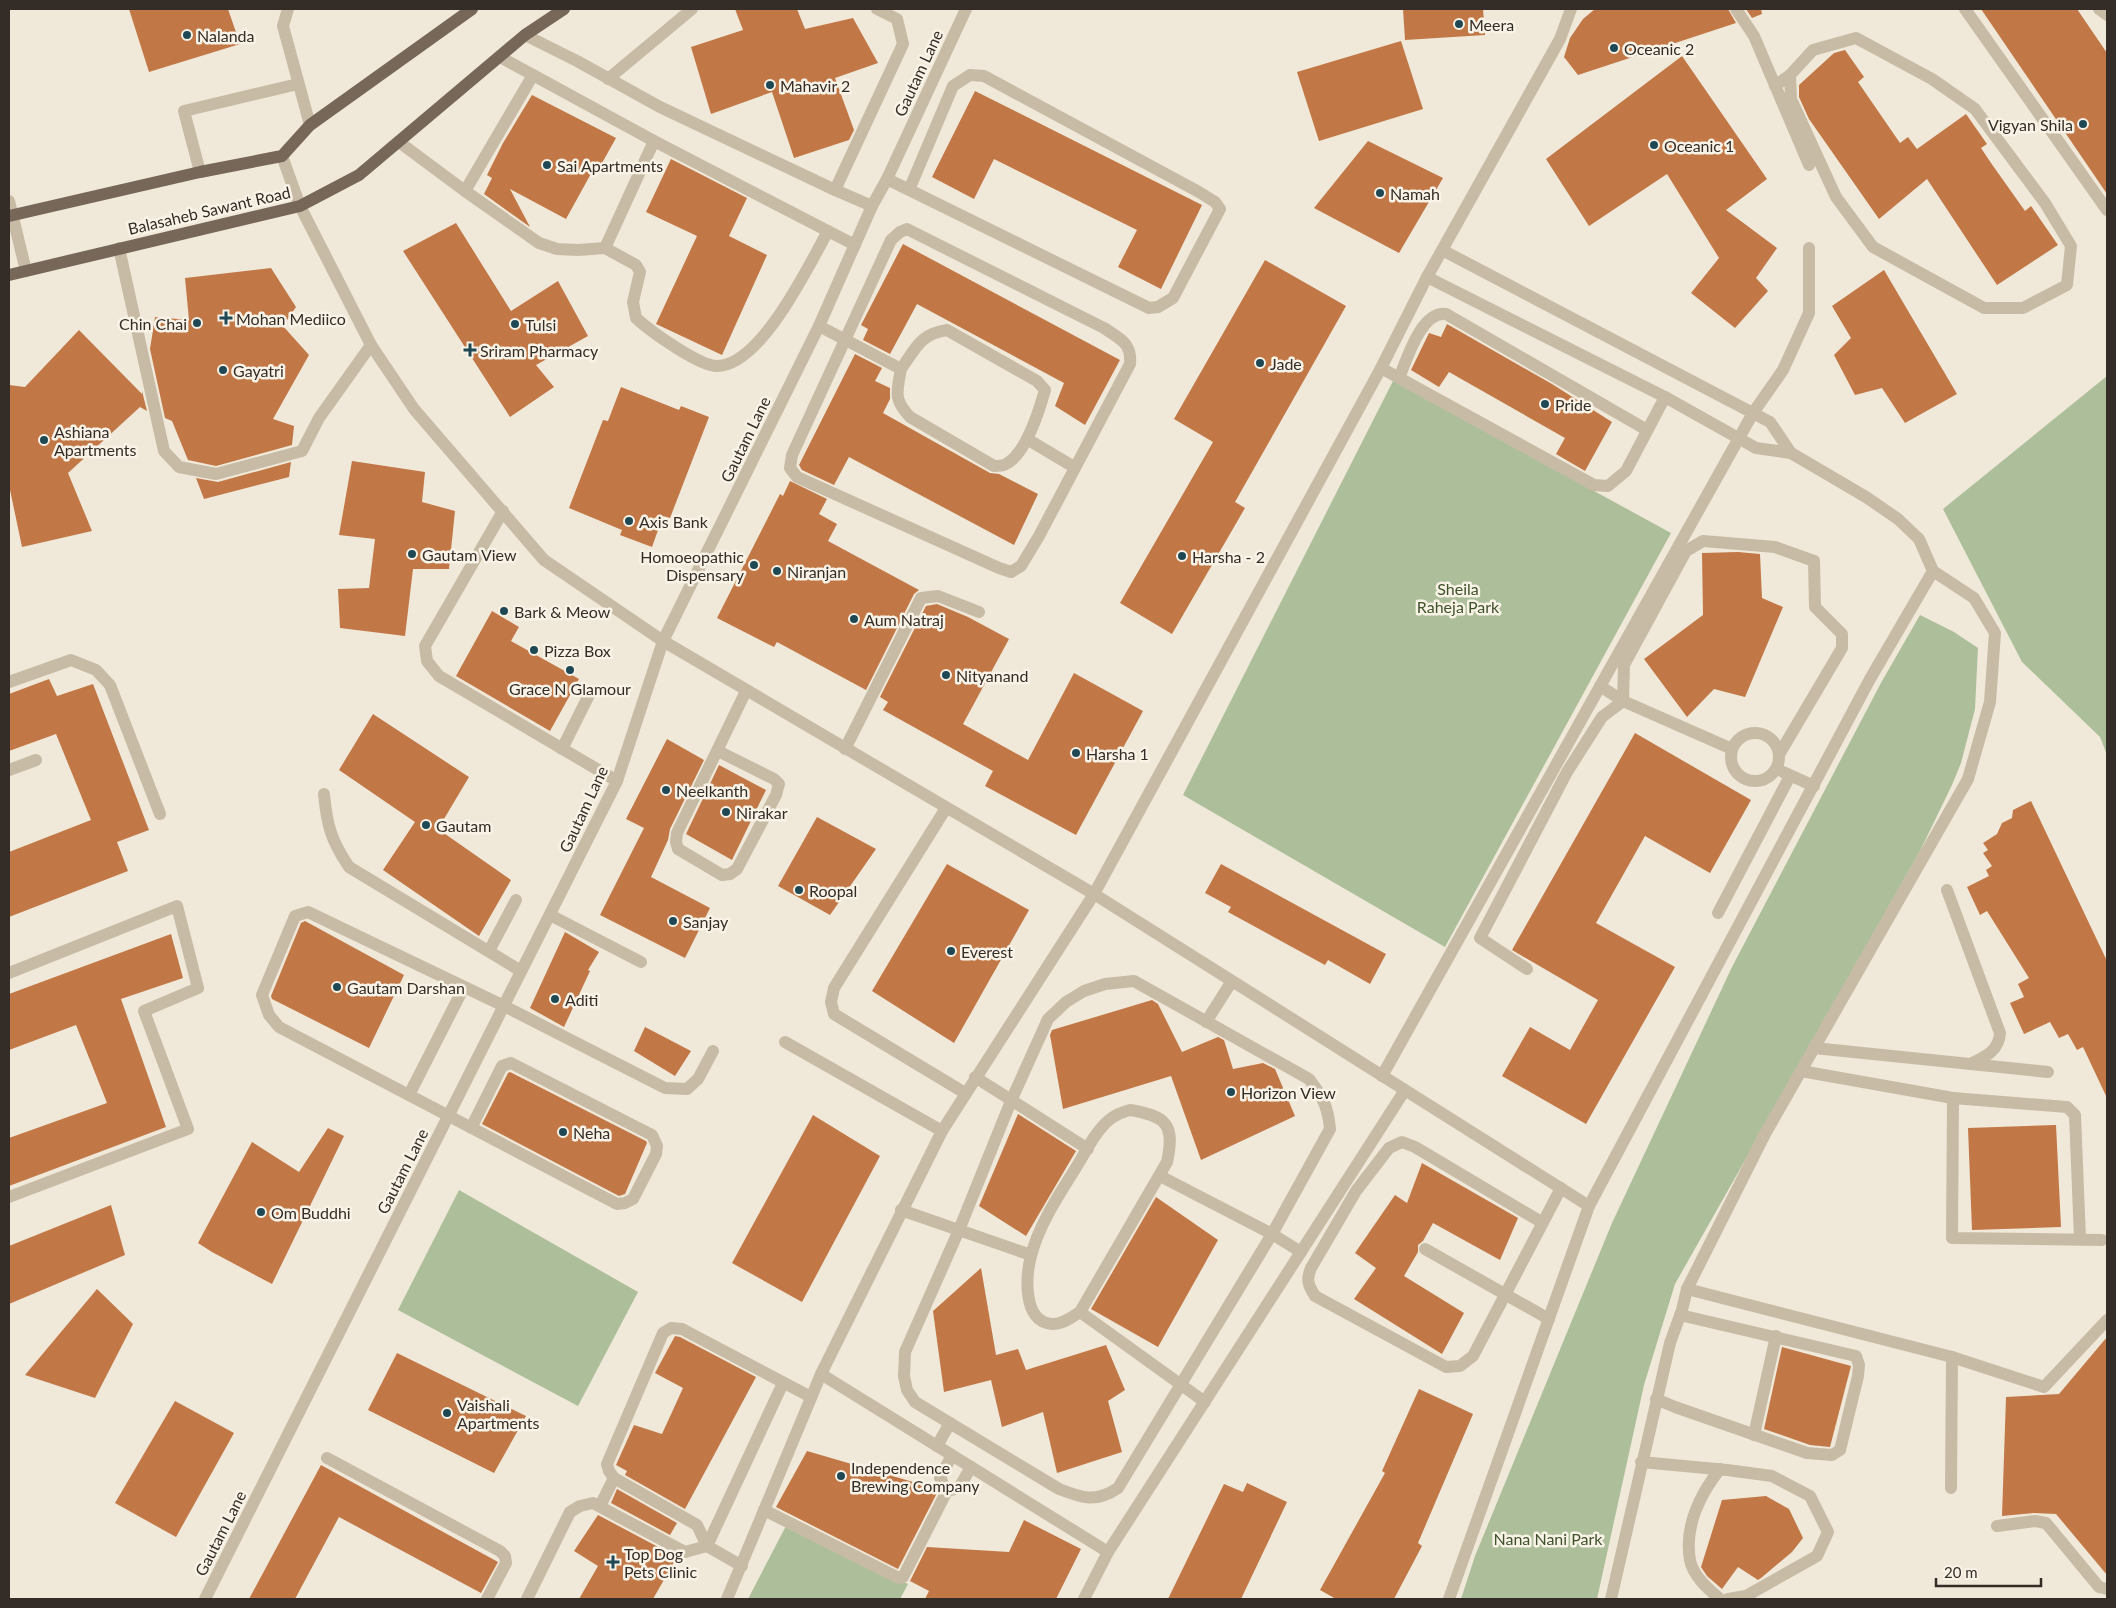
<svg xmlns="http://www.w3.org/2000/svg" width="2116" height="1608" font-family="Lato,sans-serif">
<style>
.green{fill:#adbf9a}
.building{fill:#c27746}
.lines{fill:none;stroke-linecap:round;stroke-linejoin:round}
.minor{stroke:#c8bba6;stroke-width:12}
.major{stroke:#766758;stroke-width:12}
.poi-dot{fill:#1e4854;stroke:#f8f3e6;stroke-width:2}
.labels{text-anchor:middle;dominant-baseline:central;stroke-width:5;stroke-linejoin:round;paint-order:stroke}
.poi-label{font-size:16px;fill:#342d27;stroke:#f8f3e6;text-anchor:start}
.street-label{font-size:16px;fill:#342d27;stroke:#f8f3e6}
.park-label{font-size:16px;fill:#3e522b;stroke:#f8f3e6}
</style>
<rect width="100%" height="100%" fill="#f0e9d9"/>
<g class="green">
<polygon points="2107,376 2107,755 2100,737 2022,662 1943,509"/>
<polygon points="1393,381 1671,533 1445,947 1183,795"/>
<polygon points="1920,615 1954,632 1978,648 1975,709 1961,763 1952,785 1920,851 1675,1284 1644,1385 1597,1599 1461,1599 1475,1556 1612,1223 1732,967 1882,681"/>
<polygon points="459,1190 638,1292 578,1406 398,1310"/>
<polygon points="788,1522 908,1584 900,1599 748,1599"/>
</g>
<g class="building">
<polygon points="129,9 228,9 240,44 149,72"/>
<polygon points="735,9 797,9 805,29 853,18 878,63 835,78 854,130 849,140 794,158 772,92 711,114 691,47 743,30"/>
<polygon points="1403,9 1483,9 1485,35 1405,40"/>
<polygon points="1595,9 1728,9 1736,23 1578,75 1564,57 1570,38 1583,19"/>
<polygon points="1746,9 1761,9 1762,14 1752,18"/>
<polygon points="1981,9 2077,9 2107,53 2107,194"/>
<polygon points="1401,41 1423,109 1319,141 1297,72"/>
<polygon points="1845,50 1864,77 1858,82 1900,143 1908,137 1917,149 1966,114 1987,144 1981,148 1991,163 2025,211 2031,206 2058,245 1997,285 1927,179 1879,219 1809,119 1799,97 1799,85 1834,53"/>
<polygon points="1682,56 1767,179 1726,210 1777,248 1756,278 1768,291 1735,328 1691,293 1719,258 1667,174 1589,226 1546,159"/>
<polygon points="975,91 1202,205 1161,289 1118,267 1137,230 994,159 974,199 932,177"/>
<polygon points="532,95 616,138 597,172 593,170 566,219 510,189 530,227 484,194 492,178 487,175 503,143"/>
<polygon points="1368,141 1443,178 1399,253 1314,208"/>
<polygon points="671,159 747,198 729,236 767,255 722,355 656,324 697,236 646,212"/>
<polygon points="456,223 511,311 558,281 588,336 536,365 554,387 510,417 403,251"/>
<polygon points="903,244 1120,360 1085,425 1055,406 1064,383 917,304 890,354 863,340 868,329 861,325"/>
<polygon points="1265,260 1346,306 1235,502 1245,508 1172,634 1120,603 1213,442 1174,419"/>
<polygon points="271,268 296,307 283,326 309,355 273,419 294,426 292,445 216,466 188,460 172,421 165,418 150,349 155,317 189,320 185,278"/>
<polygon points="1884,270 1957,394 1905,423 1882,388 1855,395 1834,355 1851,338 1832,306"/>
<polygon points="1447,324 1552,384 1612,422 1585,471 1556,454 1565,438 1449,372 1439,387 1411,370 1429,333 1441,337"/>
<polygon points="79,330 142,394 142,391 147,411 140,407 68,473 92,531 22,547 9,485 9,385 25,387"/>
<polygon points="855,354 882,368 875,381 890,388 890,399 883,413 990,473 999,474 1038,494 1014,545 849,457 834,485 802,470 799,465"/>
<polygon points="621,387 679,410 681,406 709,417 670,518 663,516 652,547 620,535 622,530 569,508 603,420 608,421"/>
<polygon points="352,461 425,472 422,502 455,511 449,569 413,569 405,636 340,628 338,589 369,588 375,539 339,535"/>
<polygon points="291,462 289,477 204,499 196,478 218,482"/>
<polygon points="790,481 827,499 819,514 837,524 828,541 919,590 914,594 866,690 777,642 774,647 717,618 780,494 783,496"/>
<polygon points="1738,552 1760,554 1762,598 1783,607 1745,697 1714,689 1687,717 1644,659 1703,615 1702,553"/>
<polygon points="937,604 968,617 1009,639 963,724 1028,760 1074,673 1143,711 1076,835 985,786 993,771 883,710 888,702 880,697 926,606"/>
<polygon points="492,611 519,627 511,641 579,679 550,731 456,676"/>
<polygon points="49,679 57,696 93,684 149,830 117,842 128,871 9,917 9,852 91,820 56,734 9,751 9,694"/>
<polygon points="373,714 469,777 438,829 511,880 479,936 383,870 415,822 339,770"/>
<polygon points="1635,733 1751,800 1710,873 1645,836 1596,923 1675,967 1586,1124 1502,1076 1530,1027 1570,1050 1598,1000 1512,950"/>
<polygon points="667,739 704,760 670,829 668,840 651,877 710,908 685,958 600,915 644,828 626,819"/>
<polygon points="719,765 766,790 732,860 686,834"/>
<polygon points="2031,801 2107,961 2107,1098 2083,1047 2077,1050 2068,1034 2059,1038 2050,1022 2024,1034 2010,1003 2024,997 2018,984 2029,978 1987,911 1980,915 1967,887 1989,876 1986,870 1992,866 1983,853 1988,850 1983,843 1997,834 2002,823 2012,818 2013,810"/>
<polygon points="817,817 876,849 830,915 778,886"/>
<polygon points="947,864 1029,910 954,1043 872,991"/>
<polygon points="1221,864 1386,954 1370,984 1328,960 1325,965 1228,912 1231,907 1205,893"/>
<polygon points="305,921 404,975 369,1048 272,999 271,996 301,923"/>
<polygon points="565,932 599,952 588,970 590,971 564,1027 530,1008"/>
<polygon points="171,934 183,978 121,999 166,1127 9,1186 9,1138 107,1103 76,1025 9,1050 9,994"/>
<polygon points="1152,1000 1158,1004 1182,1052 1218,1037 1224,1040 1233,1069 1263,1063 1275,1069 1295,1116 1201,1160 1171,1076 1063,1109 1050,1035 1052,1030"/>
<polygon points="645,1027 691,1051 675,1076 634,1051"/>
<polygon points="510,1072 646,1141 647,1143 625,1194 619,1196 482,1124 508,1073"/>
<polygon points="1018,1114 1076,1151 1026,1236 979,1206"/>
<polygon points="813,1115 880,1156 802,1302 732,1263"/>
<polygon points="2056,1125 2061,1227 1972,1230 1968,1128"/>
<polygon points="328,1128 344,1136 272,1284 212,1252 198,1243 252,1142 299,1172"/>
<polygon points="1422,1163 1518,1218 1500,1260 1433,1223 1423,1241 1418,1245 1418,1252 1404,1276 1464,1313 1442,1354 1354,1299 1376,1268 1355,1253 1395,1195 1407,1203"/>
<polygon points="1156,1197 1218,1240 1158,1347 1091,1309"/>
<polygon points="111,1205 125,1255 9,1304 9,1246"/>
<polygon points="981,1268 996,1355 1018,1349 1026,1370 1106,1345 1125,1390 1108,1401 1122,1452 1057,1473 1043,1412 1002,1427 991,1380 944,1392 933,1311"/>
<polygon points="97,1289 133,1324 95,1398 25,1375"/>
<polygon points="675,1336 680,1337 756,1377 685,1509 625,1475 627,1471 616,1465 634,1425 662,1434 683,1388 655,1373"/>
<polygon points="2107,1337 2107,1575 2056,1514 2034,1513 2002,1516 2006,1397 2059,1394"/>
<polygon points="1782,1347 1851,1366 1830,1447 1810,1445 1764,1429"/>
<polygon points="397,1353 526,1416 494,1473 368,1410"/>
<polygon points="1419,1389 1473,1414 1418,1543 1422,1546 1394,1599 1336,1599 1320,1590 1385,1473 1382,1471"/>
<polygon points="175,1401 234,1433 176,1537 115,1503"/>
<polygon points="807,1451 937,1489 938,1491 898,1569 776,1507"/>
<polygon points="321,1465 498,1562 481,1593 339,1517 295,1599 249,1599"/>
<polygon points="1247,1483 1287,1502 1241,1599 1168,1599 1224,1484 1243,1492"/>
<polygon points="617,1489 677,1523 670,1535 611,1503"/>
<polygon points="1766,1496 1789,1509 1803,1538 1792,1552 1761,1578 1758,1580 1738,1567 1722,1589 1707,1576 1701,1567 1722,1500"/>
<polygon points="598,1515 677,1557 653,1599 579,1599 598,1566 574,1551"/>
<polygon points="1024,1520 1081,1549 1056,1599 925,1599 929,1591 910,1581 927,1547 1009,1552"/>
</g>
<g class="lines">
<g class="minor">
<polyline points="288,9 283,26 310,125"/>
<polyline points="1736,9 1754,36 1809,165"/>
<polyline points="1965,9 2107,210"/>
<polyline points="2099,9 2107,15"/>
<polyline points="525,35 577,61 660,107 835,190 903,44 897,19 877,9"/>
<polyline points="500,57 654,141 855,245"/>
<polyline points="608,79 692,9"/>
<polyline points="1775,86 1790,75 1813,50 1856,38 1932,79 1975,109 2045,203 2071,246 2067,285 2023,308 1984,308 1873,247 1836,197 1791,99 1790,75"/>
<path d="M399,142L465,191L539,243L557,249L578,250L605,248L636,265L640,272L633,302L636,318C650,331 699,366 717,366C761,366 809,265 828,231"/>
<polyline points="282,156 300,206 371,345 414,409 544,560 663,641 1094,894 1589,1206"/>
<polyline points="200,172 184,111 298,84"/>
<polyline points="887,179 1149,308 1158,307 1173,298 1220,209 1215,202 1199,192 984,76 970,75 953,86 909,190"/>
<polyline points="835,190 872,206"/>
<polyline points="465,191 533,75"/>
<polyline points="9,201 26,271"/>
<path d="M907,229L1104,328C1120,339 1132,343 1130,364L1039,536L1021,566L1011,572L999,568L797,477L790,468L792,455L891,240L900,232Z"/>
<polyline points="119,248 164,451 179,467 216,474 302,451 319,418 371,345"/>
<polyline points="605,248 654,141"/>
<polyline points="1442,250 1770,422 1791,453"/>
<polyline points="1427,277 1665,397 1756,448 1791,453 1866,497 1898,519 1919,539 1933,571 1974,598 1995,633 1990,702 1968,779 1765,1134 1687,1289 1682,1310 1670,1343 1611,1599"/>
<path d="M819,326L901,369C897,392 893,399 910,417L994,466C998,466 1003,466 1006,464C1026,454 1039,411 1045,390L1037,381L947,330C920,334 916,348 901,369"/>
<polyline points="1381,368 1594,485 1608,486 1626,471 1665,397"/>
<path d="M1399,378C1407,359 1421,311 1446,314L1647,430"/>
<polyline points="1027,439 1074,467"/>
<polyline points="503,511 425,646 427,661 439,676 617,781"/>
<polyline points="9,682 71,660 96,670 110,685 160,814"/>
<polyline points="1600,686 1623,701 1624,665 1686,551 1703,541 1775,547 1814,561 1815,607 1842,634 1842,648 1780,753"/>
<circle cx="1755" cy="757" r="24"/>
<polyline points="562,749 589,695"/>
<polyline points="845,749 921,598 938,596 979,612"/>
<polyline points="718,751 774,779 779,784 776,795 737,869 730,874 722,875 678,849 676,842 677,833 746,691"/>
<polyline points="9,770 36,760"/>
<polyline points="1783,772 1814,786"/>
<path d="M324,794C327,826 331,840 349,867L521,971"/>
<polyline points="946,808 834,988 831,1002 834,1014 965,1093"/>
<path d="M1947,890L2000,1033C1999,1051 1985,1057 1970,1064"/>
<polyline points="1718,913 1790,776"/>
<polyline points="550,915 641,962"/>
<polyline points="489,951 516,900"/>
<polyline points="1527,969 1480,938 1567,772 1602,717 1623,701 1732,749"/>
<polyline points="9,973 177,906 198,988 144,1011 188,1129 9,1197"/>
<path d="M1134,981L1309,1079C1323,1097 1328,1107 1330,1129L1272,1234L1118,1488C1096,1503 1082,1498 1059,1489L915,1402L907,1390L904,1376L905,1352L959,1230L1011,1101L1048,1019L1066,1002L1084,991L1105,984Z"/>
<polyline points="1206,1022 1232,981"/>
<polyline points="785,1042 942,1131"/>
<polyline points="1814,1048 2048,1072"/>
<polyline points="1801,1071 1953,1098 1952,1238 2102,1240"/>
<polyline points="1382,1076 1753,413 1783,370 1809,313 1809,248"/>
<polyline points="975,1077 1088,1149"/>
<polyline points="409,1095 464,987"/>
<polyline points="1953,1098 2067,1107 2075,1115 2080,1239"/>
<path d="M1130,1110C1167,1116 1175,1125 1167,1162L1080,1312C1072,1317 1062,1325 1052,1324C1022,1322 1026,1275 1031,1256C1040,1221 1062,1191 1080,1161C1088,1147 1097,1130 1109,1120C1115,1115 1122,1112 1130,1110Z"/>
<polyline points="471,1128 502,1066 511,1063 652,1135 657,1146 656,1154 633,1199 625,1203 617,1204 279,1027 269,1015 262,995 295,916 308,912 504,1006 665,1088 687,1089 698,1079 713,1051"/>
<polyline points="1160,1176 1272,1234 1301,1252"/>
<polyline points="901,1210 1031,1255"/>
<path d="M1543,1223L1415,1147L1402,1142L1389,1148L1356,1191L1311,1268C1306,1280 1308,1285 1315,1296L1446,1367L1460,1366L1473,1356L1561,1188"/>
<polyline points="1425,1249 1549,1319"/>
<polyline points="1687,1289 1952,1357 2044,1387 2107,1320"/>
<polyline points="1080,1312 1205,1402"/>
<polyline points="821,1374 1108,1552"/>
<polyline points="1656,1399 1675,1407 1807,1453 1832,1455 1840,1450 1858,1376 1859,1365 1856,1356 1680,1315"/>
<polyline points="1754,1435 1776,1336"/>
<polyline points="937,1446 950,1423"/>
<polyline points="327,1458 500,1551 505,1556 506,1563 487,1599"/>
<polyline points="1641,1462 1727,1470 1772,1476 1810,1496 1828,1532 1817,1556 1746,1596 1728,1599"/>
<path d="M1720,1469C1700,1494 1684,1527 1690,1560C1693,1576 1708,1589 1720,1599"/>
<polyline points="1951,1488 1952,1357"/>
<polyline points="947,1491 959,1488 971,1467"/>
<polyline points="600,1506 614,1478"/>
<polyline points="764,1510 899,1578 903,1577 947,1491 940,1478 952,1455"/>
<polyline points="1997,1526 2035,1521 2046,1523 2099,1587 2107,1589"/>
<polyline points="707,1546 783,1383"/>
<polyline points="742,1566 707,1546 697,1525 614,1478 609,1471 607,1464 663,1333 671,1328 682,1329 811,1397"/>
<polyline points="205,1599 617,781 663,641 819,326 872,206 887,179 966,9"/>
<polyline points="527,1599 570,1512 580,1506 593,1503 685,1552 707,1546"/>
<polyline points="727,1599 821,1374 942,1131 1094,894 1381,368 1427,277 1560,39 1571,9"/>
<polyline points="1084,1599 1108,1552 1405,1090"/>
<polyline points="1449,1599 1589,1206 1870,679 1933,571"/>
</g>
<g class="major">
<polyline points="9,216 200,172 282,156 310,125 472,9"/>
<polyline points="9,275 300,206 359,175 525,35 564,9"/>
</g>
</g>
<g class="poi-dot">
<circle cx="1459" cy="24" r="5"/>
<circle cx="187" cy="35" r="5"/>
<circle cx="1614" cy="48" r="5"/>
<circle cx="770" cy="85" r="5"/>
<circle cx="2083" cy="124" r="5"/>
<circle cx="1654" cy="145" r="5"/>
<circle cx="547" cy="165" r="5"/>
<circle cx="1380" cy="193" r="5"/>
<path d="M223.5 310.5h5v5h5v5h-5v5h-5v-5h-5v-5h5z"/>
<circle cx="197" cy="323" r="5"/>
<circle cx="515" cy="324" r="5"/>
<path d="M467.5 342.5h5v5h5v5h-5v5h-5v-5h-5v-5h5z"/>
<circle cx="1260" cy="363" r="5"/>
<circle cx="223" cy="370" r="5"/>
<circle cx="1545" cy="404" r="5"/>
<circle cx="44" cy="440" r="5"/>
<circle cx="629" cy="521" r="5"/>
<circle cx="412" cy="554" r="5"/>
<circle cx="1182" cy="556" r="5"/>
<circle cx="754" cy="565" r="5"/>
<circle cx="777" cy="571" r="5"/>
<circle cx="504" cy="611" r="5"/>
<circle cx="854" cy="619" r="5"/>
<circle cx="534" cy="650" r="5"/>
<circle cx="570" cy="670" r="5"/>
<circle cx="946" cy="675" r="5"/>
<circle cx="1076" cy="753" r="5"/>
<circle cx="666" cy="790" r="5"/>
<circle cx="726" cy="812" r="5"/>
<circle cx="426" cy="825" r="5"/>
<circle cx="799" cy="890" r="5"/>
<circle cx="673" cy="921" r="5"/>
<circle cx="951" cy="951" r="5"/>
<circle cx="337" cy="987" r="5"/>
<circle cx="555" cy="999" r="5"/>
<circle cx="1231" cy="1092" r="5"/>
<circle cx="563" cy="1132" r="5"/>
<circle cx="261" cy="1212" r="5"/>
<circle cx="447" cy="1413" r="5"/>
<circle cx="841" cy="1476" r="5"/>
<path d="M610.5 1554.5h5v5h5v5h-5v5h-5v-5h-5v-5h5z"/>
</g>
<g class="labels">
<g class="poi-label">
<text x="1469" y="24">Meera</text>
<text x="197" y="35">Nalanda</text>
<text x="1624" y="48">Oceanic 2</text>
<text x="780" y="85">Mahavir 2</text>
<text x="2073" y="124" text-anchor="end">Vigyan Shila</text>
<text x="1664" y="145">Oceanic 1</text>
<text x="557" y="165">Sai Apartments</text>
<text x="1390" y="193">Namah</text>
<text x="236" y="318">Mohan Mediico</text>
<text x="187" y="323" text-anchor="end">Chin Chai</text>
<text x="525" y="324">Tulsi</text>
<text x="480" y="350">Sriram Pharmacy</text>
<text x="1270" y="363">Jade</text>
<text x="233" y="370">Gayatri</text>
<text x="1555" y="404">Pride</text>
<text x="54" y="431">Ashiana<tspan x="54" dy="18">Apartments</tspan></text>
<text x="639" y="521">Axis Bank</text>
<text x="422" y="554">Gautam View</text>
<text x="744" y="556" text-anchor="end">Homoeopathic<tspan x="744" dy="18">Dispensary</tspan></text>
<text x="1192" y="556">Harsha - 2</text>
<text x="787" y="571">Niranjan</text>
<text x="514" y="611">Bark &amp; Meow</text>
<text x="864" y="619">Aum Natraj</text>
<text x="544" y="650">Pizza Box</text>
<text x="956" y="675">Nityanand</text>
<text x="570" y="688" text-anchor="middle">Grace N Glamour</text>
<text x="1086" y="753">Harsha 1</text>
<text x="676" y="790">Neelkanth</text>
<text x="736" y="812">Nirakar</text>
<text x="436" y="825">Gautam</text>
<text x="809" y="890">Roopal</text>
<text x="683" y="921">Sanjay</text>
<text x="961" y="951">Everest</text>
<text x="347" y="987">Gautam Darshan</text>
<text x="565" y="999">Aditi</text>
<text x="1241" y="1092">Horizon View</text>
<text x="573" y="1132">Neha</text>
<text x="271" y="1212">Om Buddhi</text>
<text x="457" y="1404">Vaishali<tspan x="457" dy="18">Apartments</tspan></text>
<text x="851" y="1467">Independence<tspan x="851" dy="18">Brewing Company</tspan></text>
<text x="624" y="1553">Top Dog<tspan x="624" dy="18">Pets Clinic</tspan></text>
</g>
<g class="street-label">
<text transform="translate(918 73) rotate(-65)">Gautam Lane</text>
<text transform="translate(209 210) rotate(-13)">Balasaheb Sawant Road</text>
<text transform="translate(745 439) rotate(-64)">Gautam Lane</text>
<text transform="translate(583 809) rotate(-65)">Gautam Lane</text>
<text transform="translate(402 1171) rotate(-63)">Gautam Lane</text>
<text transform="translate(220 1533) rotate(-63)">Gautam Lane</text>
</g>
<g class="park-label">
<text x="1458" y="588">Sheila<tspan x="1458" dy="18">Raheja Park</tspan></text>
<text x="1548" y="1538">Nana Nani Park</text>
</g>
</g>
<rect width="2116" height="1608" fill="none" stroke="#342d27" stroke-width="20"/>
<path d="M1936 1578v8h105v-8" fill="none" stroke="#342d27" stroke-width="2.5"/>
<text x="1944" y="1578" font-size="15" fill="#342d27" stroke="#f8f3e6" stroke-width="4" paint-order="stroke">20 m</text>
</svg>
